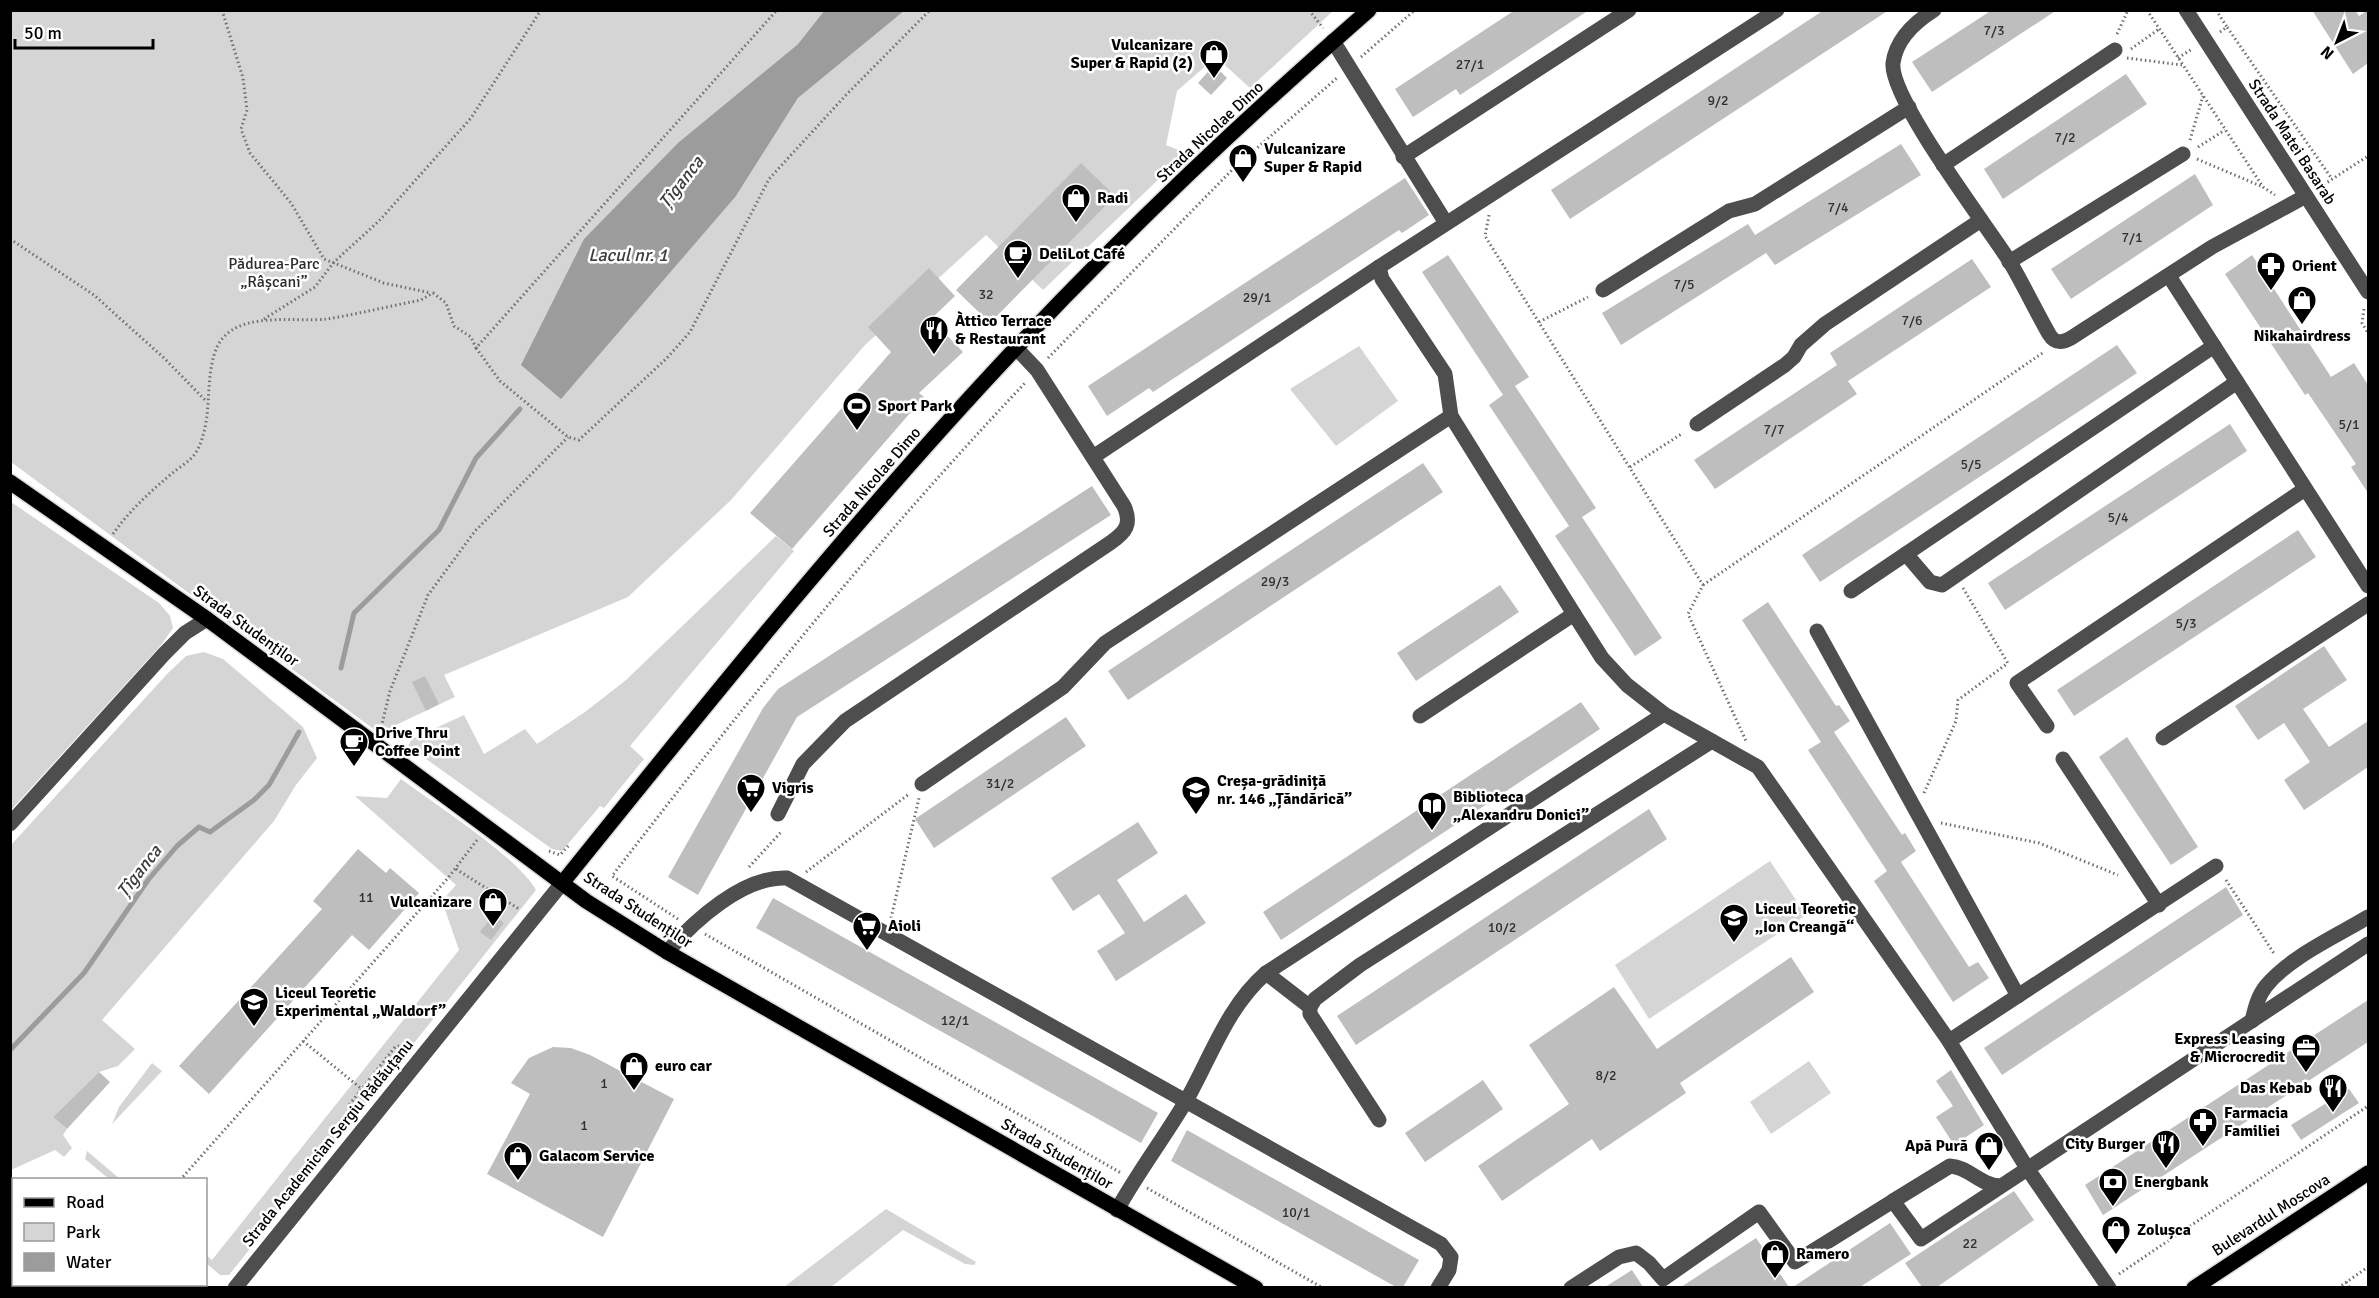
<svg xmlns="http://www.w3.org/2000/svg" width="2379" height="1298" font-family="Signika,sans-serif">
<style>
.green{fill:#d5d5d5}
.water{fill:#9c9c9c}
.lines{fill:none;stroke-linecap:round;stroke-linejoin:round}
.stream{stroke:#9c9c9c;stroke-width:5}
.building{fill:#bebebe}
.major-casing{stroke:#dbdbdb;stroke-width:18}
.path{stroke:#707070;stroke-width:3;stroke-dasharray:1.5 3;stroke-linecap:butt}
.minor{stroke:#4e4e4e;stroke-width:15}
.major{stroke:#000;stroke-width:15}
.labels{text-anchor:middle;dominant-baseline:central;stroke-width:5;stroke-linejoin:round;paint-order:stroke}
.number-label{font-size:14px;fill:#303030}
.poi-label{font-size:16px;font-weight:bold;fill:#000;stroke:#fff;text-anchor:start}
.street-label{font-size:16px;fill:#000;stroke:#fff}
.park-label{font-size:16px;fill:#2c2c2c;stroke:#fff}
.water-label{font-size:18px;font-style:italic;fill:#3d3d3d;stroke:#fff}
</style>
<rect width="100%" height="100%" fill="#fff"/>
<g class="green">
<polygon points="11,11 824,11 798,44 679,142 736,196 798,98 904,11 1333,11 1250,88 1216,57 1177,91 1166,145 1186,153 1043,290 986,235 865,345 731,500 628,597 444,675 455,697 379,733 11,462"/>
<polygon points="1359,346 1398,401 1336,446 1290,389"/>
<polygon points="11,502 159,603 170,616 173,628 162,644 11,810"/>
<polygon points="776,536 794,551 630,746 644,759 604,808 600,806 562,851 552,849 408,746 412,739 464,715 484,754 525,729 537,744 585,712 626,680"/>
<polygon points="204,652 223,659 303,727 317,758 296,785 274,821 102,1020 135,1049 118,1066 99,1072 53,1117 67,1129 63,1135 72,1148 64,1157 55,1150 11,1170 11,845 168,673 186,656"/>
<path d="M401,779C434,804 518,857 536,890L229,1275H220L206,1263V1255L212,1260L459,950L442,901L456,885L355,796L387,798Z"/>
<polygon points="1770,861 1806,915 1649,1019 1615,965"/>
<polygon points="1809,1061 1831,1093 1771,1134 1750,1102"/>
<polygon points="152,1063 162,1071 112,1124 119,1107"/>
<polygon points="87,1151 120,1179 109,1179 85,1159"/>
<polygon points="886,1209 976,1262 974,1265 965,1264 903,1230 831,1287 784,1287"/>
</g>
<polygon class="water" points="824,11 904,11 798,98 736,196 561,399 521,365 584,239 679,142 798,44"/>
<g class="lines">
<g class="stream">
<polyline points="341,668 354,613 439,530 476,458 520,409"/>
<polyline points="10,1050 84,973 148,880 177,846 199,827 210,832 254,800 269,785 299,732"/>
</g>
</g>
<g class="building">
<polygon points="1515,10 1589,10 1460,95 1456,89 1413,117 1395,89"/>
<polygon points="1824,10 1889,10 1570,219 1551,190"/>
<polygon points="1992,10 2057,10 1932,92 1912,62"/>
<polygon points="2312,10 2355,10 2359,16 2368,10 2368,63 2353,74"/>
<polygon points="1214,65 1227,78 1211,95 1198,83"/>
<polygon points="2126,74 2147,104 2003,199 1984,169"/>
<polygon points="1901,144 1921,175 1775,265 1766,253 1621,345 1602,313 1748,224 1755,235"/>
<polygon points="1081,163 1115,196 990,323 956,290"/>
<polygon points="2195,174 2213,205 2071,299 2051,269"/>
<polygon points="1405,178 1429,215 1402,233 1399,230 1153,392 1149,388 1107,416 1088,386"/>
<polygon points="1448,255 1529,377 1515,386 1596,508 1582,517 1662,638 1635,656 1555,536 1569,526 1489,405 1503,395 1422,272"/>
<polygon points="2252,255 2331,377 2354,363 2368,385 2368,493 2351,467 2356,464 2308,393 2305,395 2225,274"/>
<polygon points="1972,259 1991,287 1848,381 1857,394 1715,489 1694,460 1837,365 1830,353"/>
<polygon points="929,268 955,296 931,319 963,352 919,393 924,397 792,549 750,513 891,352 868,327"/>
<polygon points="2117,345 2137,373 1820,582 1802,555"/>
<polygon points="2230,424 2247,451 2005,610 1988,583"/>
<polygon points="1423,463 1443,492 1128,700 1108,671"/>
<polygon points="1092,486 1111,515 797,717 698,895 668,877 763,708 778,689"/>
<polygon points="2298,530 2316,557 2074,716 2057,690"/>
<polygon points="1500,585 1519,612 1416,681 1397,653"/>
<polygon points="1768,602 1836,706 1839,705 1850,721 1834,732 1902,835 1905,833 1916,851 1901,862 1969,967 1978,962 1989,978 1953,1002 1874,881 1887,871 1808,750 1821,742 1742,620"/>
<polygon points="2324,646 2347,680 2303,709 2329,747 2368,721 2368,767 2304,810 2284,780 2310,762 2284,723 2258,740 2235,706"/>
<polygon points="425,676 439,704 426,711 412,682"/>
<polygon points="1581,702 1600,729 1281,940 1263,912"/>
<polygon points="1066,717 1086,746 934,848 915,819"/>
<polygon points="2127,737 2198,847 2171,865 2099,757"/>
<polygon points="1649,809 1667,839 1356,1045 1337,1016"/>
<polygon points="1138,822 1158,853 1117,880 1144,922 1186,894 1206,923 1116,981 1097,951 1125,933 1099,894 1073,911 1051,878"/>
<polygon points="358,849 386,873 390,868 419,893 369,950 352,935 209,1094 179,1066 322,909 313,901"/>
<polygon points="2226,887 2243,915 2002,1075 1984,1048"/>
<polygon points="773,898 1158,1113 1141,1143 756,928"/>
<polygon points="493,915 504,923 491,940 480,932"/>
<polygon points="1791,957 1814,992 1680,1083 1686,1093 1600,1151 1592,1139 1502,1201 1478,1166 1569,1104 1529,1045 1614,987 1657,1049"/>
<polygon points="2368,1000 2368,1042 2103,1215 2085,1185"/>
<polygon points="553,1047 571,1048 590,1055 674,1099 603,1237 487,1174 530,1094 511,1083 529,1058"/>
<polygon points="1951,1070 1984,1125 1954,1145 1936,1117 1953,1106 1936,1081"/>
<polygon points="99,1072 110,1082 67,1129 53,1117"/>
<polygon points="1483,1080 1503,1109 1425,1162 1405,1133"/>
<polygon points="2349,1089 2359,1103 2301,1140 2291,1125"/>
<polygon points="1187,1130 1419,1260 1403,1287 1396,1287 1171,1161"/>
<polygon points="2014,1191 2034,1220 1937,1287 1922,1287 1905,1263"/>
<polygon points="1890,1223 1911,1254 1860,1287 1793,1287"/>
<polygon points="1756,1238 1789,1287 1681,1287"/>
<polygon points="1632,1270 1643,1287 1605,1287"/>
</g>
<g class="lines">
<g class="major-casing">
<g id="major">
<polyline points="10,482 207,619 586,901 667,952 1256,1288"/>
<path d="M563,882C709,701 855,519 1015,349C1126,231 1246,117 1369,10"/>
<polyline points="2194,1288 2368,1173"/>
</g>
</g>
<g class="path">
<polyline points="222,10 243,78 247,110 241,129 250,153 291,203 324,259 384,283 431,293"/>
<polyline points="1309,10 1323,28"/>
<polyline points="2147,10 2263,187 2275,195"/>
<polyline points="2216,10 2227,27"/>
<polyline points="2220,32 2227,27 2332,179"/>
<polyline points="2117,34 2128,10"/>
<polyline points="2131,49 2159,29"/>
<polyline points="1361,57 1415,10"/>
<polyline points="2127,58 2182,65"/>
<polyline points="2178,58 2192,49"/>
<polyline points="2190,140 2203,96"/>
<polyline points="2198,147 2225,130"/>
<polyline points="2197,159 2263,187"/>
<polyline points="2320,187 2368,156"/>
<polyline points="1489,215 1485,236 1703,585 1688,614 1746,741"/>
<polyline points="10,239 94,295 165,359 207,402"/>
<polyline points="2364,309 2362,323 2368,333"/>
<polyline points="264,319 315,287 334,262 379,221 471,118 541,10"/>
<polyline points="1539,322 1588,297"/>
<polyline points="476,348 500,381 568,437 579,440 667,358 690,332 769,179 846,95 930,10"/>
<polyline points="1048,358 1232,170 1338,77"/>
<polyline points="1630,467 1683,433"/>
<path d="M113,534C129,511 149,493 170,475C178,468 189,462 195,454C214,423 204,385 215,352C230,308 293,323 327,319C358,314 390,306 421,300L433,293L446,303L454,326L471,337L476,348L777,10"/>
<polyline points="1703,585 2044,352"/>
<polyline points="1963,588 2009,665"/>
<polyline points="385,731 382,724 390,691 428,595 475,531 568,437"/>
<polyline points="1924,793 1956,721 1958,700 2008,663"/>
<polyline points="1941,823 2039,843 2118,875"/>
<polyline points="549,851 560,855 570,844"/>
<polyline points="749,867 782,831"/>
<polyline points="456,869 519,909"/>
<polyline points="806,872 909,794"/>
<polyline points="2226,880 2275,955"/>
<polyline points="891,918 919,798"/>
<path d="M678,919L612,876C743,706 877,539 1025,383"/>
<polyline points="705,934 1121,1173"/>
<polyline points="303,1041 369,1095"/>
<polyline points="350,1118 349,1105 395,1047 411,1043"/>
<polyline points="180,1180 448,878 477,840"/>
<polyline points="1147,1188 1323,1288"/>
<polyline points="2119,1274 2368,1106"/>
<polyline points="2346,1282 2350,1288"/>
<polyline points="133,1288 136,1284"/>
<polyline points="2338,1288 2368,1267"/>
</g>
<g class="minor">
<path d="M1934,10C1915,22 1896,40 1893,63C1889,98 1988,227 2010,262C2024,286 2036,311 2049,334C2055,344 2062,343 2071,338L2212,247L2306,196"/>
<polyline points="2186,10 2368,292"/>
<polyline points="1333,41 1446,223"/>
<polyline points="1403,157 1629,10"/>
<polyline points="1943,165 2115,50"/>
<polyline points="2009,262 2183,154"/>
<polyline points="2169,276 2368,586"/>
<polyline points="1603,290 1729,211 1755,204 1909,107"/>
<polyline points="1697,424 1785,365 1794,357 1801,345 1825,324 1981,220"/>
<polyline points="1093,457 1379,267"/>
<polyline points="1906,554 1930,582 1942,585 2237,382"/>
<polyline points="1851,591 2214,346"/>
<polyline points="1574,614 1451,416 1445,374 1382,279 1379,267 1777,10"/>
<polyline points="1817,631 2018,996"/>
<polyline points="1420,716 1574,614 1602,658 1627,685 1664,714 1758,767 1949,1041 2027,1168 2109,1288"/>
<polyline points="2047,726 2017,683 2305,489"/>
<polyline points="2163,738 2368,604"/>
<polyline points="2063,759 2159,905"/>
<polyline points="922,784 1063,687 1105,643 1451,416"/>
<path d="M778,814L803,764L845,721L1110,543C1126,532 1132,524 1124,506L1037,370L1016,348"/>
<polyline points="10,824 164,654 185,633 207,619"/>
<path d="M667,952C694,921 743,876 787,878L1441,1244L1451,1257L1449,1270L1438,1288"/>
<polyline points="1266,973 1664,714"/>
<path d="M2252,1021C2255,1008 2258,996 2266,986C2291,956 2335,937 2368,917"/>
<polyline points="1949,1041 2216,866"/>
<polyline points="1379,1120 1310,1014 1310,1007 1315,999 1360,965 1712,741"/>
<path d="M1893,1201L1950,1166C1969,1167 1980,1185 2000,1186"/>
<path d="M1117,1210C1138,1172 1164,1138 1186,1101C1211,1057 1227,1007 1266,973L1310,1007"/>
<polyline points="235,1288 563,882"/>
<polyline points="1571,1288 1619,1257 1636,1253 1649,1263 1663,1279 1759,1212 1795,1262 1893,1201 1921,1239 2368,944"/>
</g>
<use href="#major" class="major"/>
</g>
<defs>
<g id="shop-pin" transform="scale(1.5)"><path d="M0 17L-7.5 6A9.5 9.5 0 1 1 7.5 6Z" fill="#000" stroke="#fff"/><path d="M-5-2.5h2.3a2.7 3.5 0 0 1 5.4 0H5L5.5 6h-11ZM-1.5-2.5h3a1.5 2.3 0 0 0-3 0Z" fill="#fff"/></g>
<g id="cafe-pin" transform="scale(1.5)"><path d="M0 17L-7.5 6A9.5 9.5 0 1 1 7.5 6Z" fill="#000" stroke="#fff"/><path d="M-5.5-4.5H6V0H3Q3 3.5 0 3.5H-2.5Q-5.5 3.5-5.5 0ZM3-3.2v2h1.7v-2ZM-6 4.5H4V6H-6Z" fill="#fff"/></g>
<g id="pharmacy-pin" transform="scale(1.5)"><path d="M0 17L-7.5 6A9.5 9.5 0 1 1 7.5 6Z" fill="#000" stroke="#fff"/><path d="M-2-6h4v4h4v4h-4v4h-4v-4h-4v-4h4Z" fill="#fff"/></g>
<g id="restaurant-pin" transform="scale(1.5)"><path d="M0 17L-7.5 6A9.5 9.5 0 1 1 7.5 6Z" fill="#000" stroke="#fff"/><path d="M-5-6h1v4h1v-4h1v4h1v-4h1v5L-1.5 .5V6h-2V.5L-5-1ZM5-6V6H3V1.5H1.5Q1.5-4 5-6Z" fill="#fff"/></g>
<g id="stadium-pin" transform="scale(1.5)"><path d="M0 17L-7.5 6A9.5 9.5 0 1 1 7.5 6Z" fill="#000" stroke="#fff"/><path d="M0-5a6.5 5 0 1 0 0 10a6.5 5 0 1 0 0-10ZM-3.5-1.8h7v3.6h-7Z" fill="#fff"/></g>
<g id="supermarket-pin" transform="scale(1.5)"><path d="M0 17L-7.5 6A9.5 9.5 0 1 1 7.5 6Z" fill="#000" stroke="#fff"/><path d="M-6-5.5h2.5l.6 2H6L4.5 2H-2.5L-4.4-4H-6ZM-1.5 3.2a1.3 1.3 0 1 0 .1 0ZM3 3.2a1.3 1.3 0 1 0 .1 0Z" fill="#fff"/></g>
<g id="school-pin" transform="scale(1.5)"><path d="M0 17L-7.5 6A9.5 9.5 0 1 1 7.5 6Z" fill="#000" stroke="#fff"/><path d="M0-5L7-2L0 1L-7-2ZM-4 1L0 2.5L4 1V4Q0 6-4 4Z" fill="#fff"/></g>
<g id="library-pin" transform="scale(1.5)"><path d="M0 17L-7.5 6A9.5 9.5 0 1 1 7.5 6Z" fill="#000" stroke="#fff"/><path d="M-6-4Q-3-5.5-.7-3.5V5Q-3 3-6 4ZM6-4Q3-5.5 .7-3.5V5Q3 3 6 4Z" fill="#fff"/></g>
<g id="office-pin" transform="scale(1.5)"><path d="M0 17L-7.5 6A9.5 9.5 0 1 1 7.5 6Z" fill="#000" stroke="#fff"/><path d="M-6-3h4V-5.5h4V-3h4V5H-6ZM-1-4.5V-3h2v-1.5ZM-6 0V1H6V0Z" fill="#fff"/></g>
<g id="bank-pin" transform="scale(1.5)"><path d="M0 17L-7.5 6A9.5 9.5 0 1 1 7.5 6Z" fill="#000" stroke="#fff"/><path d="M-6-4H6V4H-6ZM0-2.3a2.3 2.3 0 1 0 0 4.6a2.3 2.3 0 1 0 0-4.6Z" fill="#fff"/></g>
</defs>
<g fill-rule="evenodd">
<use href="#shop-pin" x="1214" y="54"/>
<use href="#shop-pin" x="1243" y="158"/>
<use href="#shop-pin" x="1076" y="198"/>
<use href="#cafe-pin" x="1018" y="254"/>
<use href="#pharmacy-pin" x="2271" y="266"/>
<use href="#shop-pin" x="2302" y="300"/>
<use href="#restaurant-pin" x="934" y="330"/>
<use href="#stadium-pin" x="857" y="406"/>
<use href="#cafe-pin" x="354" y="742"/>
<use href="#supermarket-pin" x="751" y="788"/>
<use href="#school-pin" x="1196" y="790"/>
<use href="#library-pin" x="1432" y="806"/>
<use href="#shop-pin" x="493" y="902"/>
<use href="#school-pin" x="1734" y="918"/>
<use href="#supermarket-pin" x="867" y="926"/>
<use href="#school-pin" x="254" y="1002"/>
<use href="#office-pin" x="2306" y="1048"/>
<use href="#shop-pin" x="634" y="1066"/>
<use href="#restaurant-pin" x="2333" y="1088"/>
<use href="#pharmacy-pin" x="2203" y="1122"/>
<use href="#restaurant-pin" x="2166" y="1144"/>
<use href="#shop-pin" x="1989" y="1146"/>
<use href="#shop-pin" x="518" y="1156"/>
<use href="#bank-pin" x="2113" y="1182"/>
<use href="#shop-pin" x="2116" y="1230"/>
<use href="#shop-pin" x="1775" y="1254"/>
</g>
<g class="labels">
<g class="number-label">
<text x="1994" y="30">7/3</text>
<text x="1470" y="64">27/1</text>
<text x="1718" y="100">9/2</text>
<text x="2065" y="137">7/2</text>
<text x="1838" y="207">7/4</text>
<text x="2132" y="237">7/1</text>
<text x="1684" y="284">7/5</text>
<text x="986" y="294">32</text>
<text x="1257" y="297">29/1</text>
<text x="1912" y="320">7/6</text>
<text x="2349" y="424">5/1</text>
<text x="1774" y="429">7/7</text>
<text x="1971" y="464">5/5</text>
<text x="2118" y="517">5/4</text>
<text x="1275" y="581">29/3</text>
<text x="2186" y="623">5/3</text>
<text x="1000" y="783">31/2</text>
<text x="366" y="897">11</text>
<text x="1502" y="927">10/2</text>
<text x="955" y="1020">12/1</text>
<text x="1606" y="1075">8/2</text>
<text x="604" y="1083">1</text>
<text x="584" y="1125">1</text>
<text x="1296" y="1212">10/1</text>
<text x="1970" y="1243">22</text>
</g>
<g class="poi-label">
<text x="1193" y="45" text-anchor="end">Vulcanizare<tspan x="1193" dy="18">Super &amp; Rapid (2)</tspan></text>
<text x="1264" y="149">Vulcanizare<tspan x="1264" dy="18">Super &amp; Rapid</tspan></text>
<text x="1097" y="198">Radi</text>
<text x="1039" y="254">DeliLot Café</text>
<text x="2292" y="266">Orient</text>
<text x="955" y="321">Àttico Terrace<tspan x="955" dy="18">&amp; Restaurant</tspan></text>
<text x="2302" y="336" text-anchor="middle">Nikahairdress</text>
<text x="878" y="406">Sport Park</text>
<text x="375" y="733">Drive Thru<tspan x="375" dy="18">Coffee Point</tspan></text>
<text x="1217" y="781">Creșa-grădiniță<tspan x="1217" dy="18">nr. 146 „Țăndărică”</tspan></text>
<text x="772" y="788">Vigris</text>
<text x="1453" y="797">Biblioteca<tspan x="1453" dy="18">„Alexandru Donici”</tspan></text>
<text x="472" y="902" text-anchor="end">Vulcanizare</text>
<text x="1755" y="909">Liceul Teoretic<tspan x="1755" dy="18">„Ion Creangă“</tspan></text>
<text x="888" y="926">Aioli</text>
<text x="275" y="993">Liceul Teoretic<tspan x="275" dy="18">Experimental „Waldorf”</tspan></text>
<text x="2285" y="1039" text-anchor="end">Express Leasing<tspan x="2285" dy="18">&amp; Microcredit</tspan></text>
<text x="655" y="1066">euro car</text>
<text x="2312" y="1088" text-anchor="end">Das Kebab</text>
<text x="2224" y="1113">Farmacia<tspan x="2224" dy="18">Familiei</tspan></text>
<text x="2145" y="1144" text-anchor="end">City Burger</text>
<text x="1968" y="1146" text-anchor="end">Apă Pură</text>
<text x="539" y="1156">Galacom Service</text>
<text x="2134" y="1182">Energbank</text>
<text x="2137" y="1230">Zolușca</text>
<text x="1796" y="1254">Ramero</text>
</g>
<g class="street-label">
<text transform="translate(1210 132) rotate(-43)">Strada Nicolae Dimo</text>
<text transform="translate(2292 142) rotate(57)">Strada Matei Basarab</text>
<text transform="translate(872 482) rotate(-49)">Strada Nicolae Dimo</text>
<text transform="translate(246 626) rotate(36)">Strada Studenților</text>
<text transform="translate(638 910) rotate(33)">Strada Studenților</text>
<text transform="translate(328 1143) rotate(-51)">Strada Academician Sergiu Rădăuțanu</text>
<text transform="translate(1057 1154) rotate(30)">Strada Studenților</text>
<text transform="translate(2271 1215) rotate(-33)">Bulevardul Moscova</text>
</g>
<g class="park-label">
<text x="274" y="264">Pădurea-Parc<tspan x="274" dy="18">„Râșcani”</tspan></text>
</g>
<g class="water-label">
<text transform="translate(681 182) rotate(-52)">Țîganca</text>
<text x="628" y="255">Lacul nr. 1</text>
<text transform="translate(139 871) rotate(-52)">Țîganca</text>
</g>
</g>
<rect width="2379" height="1298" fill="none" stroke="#000000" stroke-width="24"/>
<rect x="12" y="1178" width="195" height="108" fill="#ffffff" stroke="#999999" stroke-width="1.5"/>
<rect x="24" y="1198" width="30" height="9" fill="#000000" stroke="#999999" stroke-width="1.5"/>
<text x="66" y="1208" font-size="18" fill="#000000">Road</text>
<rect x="24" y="1223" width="30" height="18" fill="#d5d5d5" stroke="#999999" stroke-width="1.5"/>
<text x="66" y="1238" font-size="18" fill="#000000">Park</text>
<rect x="24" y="1253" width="30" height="18" fill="#9c9c9c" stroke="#999999" stroke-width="1.5"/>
<text x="66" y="1268" font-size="18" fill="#000000">Water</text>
<g transform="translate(2337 42) rotate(222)" stroke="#ffffff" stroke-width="4.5" paint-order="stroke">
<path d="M0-4.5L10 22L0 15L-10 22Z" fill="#000000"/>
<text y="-9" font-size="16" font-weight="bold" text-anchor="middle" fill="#000000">N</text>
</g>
<path d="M15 39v9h138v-9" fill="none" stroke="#000000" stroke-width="3"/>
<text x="24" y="39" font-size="18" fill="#000000" stroke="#ffffff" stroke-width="4.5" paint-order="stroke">50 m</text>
</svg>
